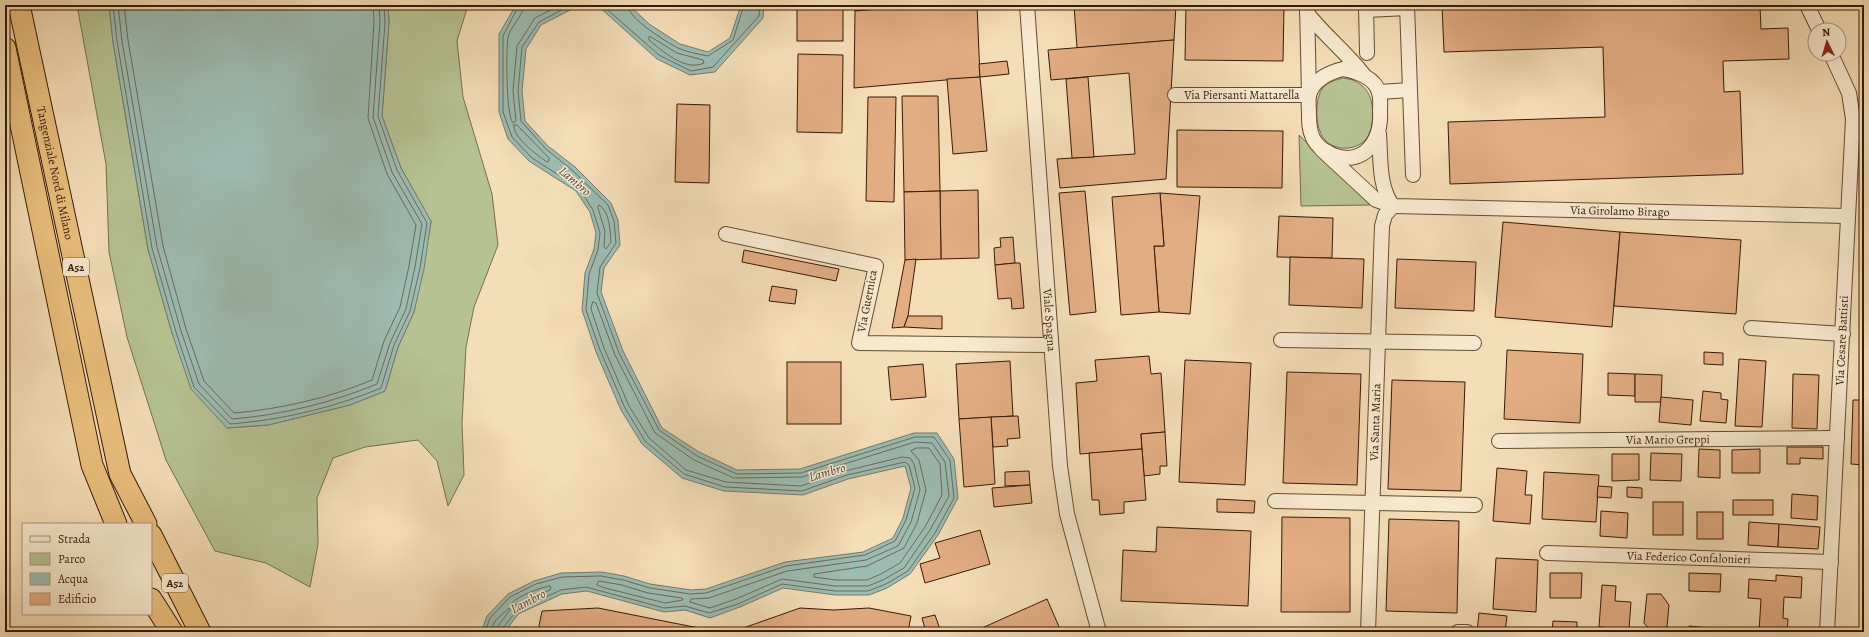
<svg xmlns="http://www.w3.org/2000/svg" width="1869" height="637" font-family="Alegreya,serif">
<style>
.green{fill:#b6c293;stroke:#776e4c}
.water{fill:#9cbcb2;stroke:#747b6d}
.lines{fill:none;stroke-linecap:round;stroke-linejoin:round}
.shore{stroke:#6a6a5c;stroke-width:1}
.building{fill:#e3ad84;stroke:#381906}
.minor-casing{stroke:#674a32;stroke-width:16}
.highway-casing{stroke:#381906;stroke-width:23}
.minor{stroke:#f8ead1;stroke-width:14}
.highway{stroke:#eabf7c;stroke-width:21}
.labels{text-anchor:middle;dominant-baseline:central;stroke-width:3;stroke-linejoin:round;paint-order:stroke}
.shield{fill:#f8ead1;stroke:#725843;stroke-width:1}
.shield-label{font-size:11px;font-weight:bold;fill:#381906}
.street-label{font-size:12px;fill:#381906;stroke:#f8ead1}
.water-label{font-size:13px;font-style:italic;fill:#564a3a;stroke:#f8ead1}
</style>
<rect width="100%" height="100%" fill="#f4deb8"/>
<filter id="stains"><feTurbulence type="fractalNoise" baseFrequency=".005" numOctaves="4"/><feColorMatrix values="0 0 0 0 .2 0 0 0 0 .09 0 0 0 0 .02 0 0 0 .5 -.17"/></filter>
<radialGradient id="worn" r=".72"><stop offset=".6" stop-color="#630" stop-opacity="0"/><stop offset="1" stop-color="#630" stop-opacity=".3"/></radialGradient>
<g class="green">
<polygon points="77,5 109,5 113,42 148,249 172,333 227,428 268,425 350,405 385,391 398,347 414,312 431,222 401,168 382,116 389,22 388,5 468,5 457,41 463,97 492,194 498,245 474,307 466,347 462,423 464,475 448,506 437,461 418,440 365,447 333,458 317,498 318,544 310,587 266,563 215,551 166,460 127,337 109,252 106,164"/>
<path d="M1343,78C1371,81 1376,105 1371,129C1367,149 1340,154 1326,141C1315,131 1314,101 1322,89C1327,82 1336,80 1343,78Z"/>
<polygon points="1299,135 1370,205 1301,206"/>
</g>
<g class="water">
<polygon points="109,5 388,5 389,22 382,116 401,168 431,221 424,269 414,312 398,347 385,391 350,405 268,425 227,428 191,389 172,333 148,249 113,42"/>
<polygon points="516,5 589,5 578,6 541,25 526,49 522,91 525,121 548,146 575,167 611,203 618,220 620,245 604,268 601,292 623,351 662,428 699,452 737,470 800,469 914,433 937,433 954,459 958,498 938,535 910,574 887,588 869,595 835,595 783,588 740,607 710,618 685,610 664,612 587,591 562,594 518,614 505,632 481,632 487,616 508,594 534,581 561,573 602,572 624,576 650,584 691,590 706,589 785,562 863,552 893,538 903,518 911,488 905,466 848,479 803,495 724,491 682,478 642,444 621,410 596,352 582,310 585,273 594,249 596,233 590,212 576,191 529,161 508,139 499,112 499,34"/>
<polygon points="597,5 629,5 649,24 680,44 708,52 730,38 741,5 764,5 763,18 715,72 690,75 657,59"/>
</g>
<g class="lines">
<g class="shore">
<path d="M113,5L117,41L152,248L176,332L194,387L230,424C281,420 333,408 381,388L394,345L410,311L420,268L427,223L397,170L378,116L385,23L384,5"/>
<path d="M118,5L122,41L157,247L181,331L199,384L232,419C281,415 331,403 377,384L390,343L406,309L415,267L422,224L392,172L373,117L380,22L379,5"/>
<path d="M124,5L128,40L163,246L186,329L204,381L234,413C281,409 329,398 372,380L384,341L400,307L409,266L416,225L387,174L368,118L374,22L373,5"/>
<path d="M524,5C523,17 510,26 508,38C506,51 506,115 513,123L516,121L513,91L517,46L535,18L560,5"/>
<polyline points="602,5 659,55 691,71 713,67 759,16 760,5"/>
<path d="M627,5C628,18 666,42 678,48C687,52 698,54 708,56L733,40L744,5"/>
<path d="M651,37L677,53L703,60L704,63C686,72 662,51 649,40V37Z"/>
<path d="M514,125H517L549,158V161L547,162C537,155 512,137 514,125Z"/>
<path d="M599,205C610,211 610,231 611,242L606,249L604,247L605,231L598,208Z"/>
<polygon points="593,302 596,303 615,355 655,433 694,460 734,478 802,477 915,442 932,443 945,462 949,496 930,530 904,568 883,580 868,586 835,586 782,579 736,599 710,608 690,602 691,599 709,598 787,571 866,560 898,546 911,522 920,490 914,464 910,458 902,457 845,471 801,486 726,482 686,470 649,438 629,406 604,348 591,309"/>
<polygon points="917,448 929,448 940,464 942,495 925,527 900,563 881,574 867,580 836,580 814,577 814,574 867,566 904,548 917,523 926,490 919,460 911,451"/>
<polygon points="599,581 622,585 648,593 682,598 683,600 665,603 605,588 597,585"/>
<path d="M549,586L551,587L550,590L513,606L511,605C514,597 540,588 549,586Z"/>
<polyline points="485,632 490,618 510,597 536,584 562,577 601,576 623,580 650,588 690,594 706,593 786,566 865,555 895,541 906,520 915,488 909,465 905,462 847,475 802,491 725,487 684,474 645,441 625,408 600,350 586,310 589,274 598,250 600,233 593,210 579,188 532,158 512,137 503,112 503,36 519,5"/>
<polyline points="490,632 495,621 509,608 510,610 498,626 497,632"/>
<polyline points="502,632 503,628 517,610 561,590 586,587 664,608 685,606 709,613 738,604 782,584 835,591 868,591 886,584 908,571 935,533 954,498 950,460 934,437 915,437 801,473 737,474 697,456 659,430 619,353 597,293 600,267 616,243 614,221 608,205 572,170 546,149 521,121 518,91 522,47 539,22 571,5"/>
</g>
</g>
<g class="building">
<rect x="797" y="5" width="46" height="36"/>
<polygon points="855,5 910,5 910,7 855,11"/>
<polygon points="926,5 977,5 980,77 854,88 855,11"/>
<polygon points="1074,5 1176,5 1174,40 1077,48"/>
<polygon points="1186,5 1284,5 1283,61 1185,60"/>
<polygon points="1442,5 1760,5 1761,29 1788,28 1789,59 1723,61 1724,92 1740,91 1743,174 1450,184 1448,122 1605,117 1603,47 1444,52"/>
<polygon points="1174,40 1166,179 1060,188 1057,159 1135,154 1129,73 1051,80 1048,50"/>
<polygon points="798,54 843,55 842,133 797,132"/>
<polygon points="1007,61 1009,74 980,77 979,64"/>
<polygon points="980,77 987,151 953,154 947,79"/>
<polygon points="1088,77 1094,157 1072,158 1066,79"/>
<polygon points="902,96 938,96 940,191 904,192"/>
<polygon points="868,97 896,97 894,202 866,201"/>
<polygon points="677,104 710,105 709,183 675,182"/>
<polygon points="1177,130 1283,131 1282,188 1177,187"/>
<polygon points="978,190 979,258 941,259 940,191"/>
<polygon points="940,191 941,259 905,260 904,192"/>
<polygon points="1085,191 1096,312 1070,315 1059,193"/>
<polygon points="1160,193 1200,196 1190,314 1159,312 1154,246 1164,246"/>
<polygon points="1160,193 1164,246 1154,246 1159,312 1121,315 1112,197"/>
<polygon points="1279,216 1333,218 1332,258 1277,257"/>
<polygon points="1503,222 1620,232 1612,327 1495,317"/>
<polygon points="1620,232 1741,240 1736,314 1614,306"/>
<polygon points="1013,237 1015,263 995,265 994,248 1001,247 1000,238"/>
<polygon points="744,250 839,269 836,281 742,262"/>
<polygon points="1290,257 1364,259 1362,308 1289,305"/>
<polygon points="916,259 908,316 904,327 892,328 905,260"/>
<polygon points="1397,259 1476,262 1474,311 1395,308"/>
<polygon points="1015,263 1020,263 1024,308 1012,309 1011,298 998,299 995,265"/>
<polygon points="772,286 797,290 795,304 769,301"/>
<polygon points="908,316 942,316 942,329 904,327"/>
<polygon points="1507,350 1583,354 1580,423 1504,419"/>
<polygon points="1704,352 1723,353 1723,365 1704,364"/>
<polygon points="1149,356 1151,374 1161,373 1165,432 1141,434 1142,449 1080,454 1076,383 1097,381 1095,360"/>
<polygon points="1739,359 1766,361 1762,427 1735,426"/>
<polygon points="1185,360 1251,363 1245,485 1179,482"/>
<polygon points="1010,361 1013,416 959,419 956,364"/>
<rect x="787" y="362" width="54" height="62"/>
<polygon points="923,364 926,397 891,400 888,367"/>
<polygon points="1287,372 1361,374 1357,485 1283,483"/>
<polygon points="1608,373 1635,374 1635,396 1608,395"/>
<polygon points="1635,374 1662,375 1661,402 1635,402"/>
<polygon points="1793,374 1819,375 1817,429 1792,428"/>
<polygon points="1392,380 1465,382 1461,491 1388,489"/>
<polygon points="1703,391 1721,393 1721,399 1728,400 1726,423 1700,421"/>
<polygon points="1661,397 1693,400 1691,425 1659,422"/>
<polygon points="1853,400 1864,400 1864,421 1861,421 1861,442 1864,442 1864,465 1851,464"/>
<polygon points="1018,416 1020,438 1007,439 1008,446 993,447 991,417"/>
<polygon points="991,417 995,484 964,487 959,419"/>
<polygon points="1165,432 1167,466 1160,466 1160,474 1144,476 1141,434"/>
<polygon points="1787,447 1823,447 1823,459 1800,458 1800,464 1787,464"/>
<polygon points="1142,449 1146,500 1124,502 1124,513 1100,515 1099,500 1092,500 1089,453"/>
<polygon points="1699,449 1720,450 1720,478 1698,477"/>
<polygon points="1760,449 1760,473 1732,473 1732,450"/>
<polygon points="1651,453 1682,454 1681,481 1650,480"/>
<polygon points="1612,454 1639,454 1639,480 1612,481"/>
<polygon points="1497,468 1527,471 1525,495 1532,495 1530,524 1493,521"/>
<polygon points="1029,471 1030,485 1005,486 1005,472"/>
<polygon points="1544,472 1599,475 1596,522 1542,519"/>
<polygon points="1030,485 1032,503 994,507 992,488"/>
<polygon points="1598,486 1612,487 1611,498 1597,497"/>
<polygon points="1627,487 1642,488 1642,498 1627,497"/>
<polygon points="1792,494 1818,496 1817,520 1791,518"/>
<polygon points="1217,499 1255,501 1254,513 1217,512"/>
<rect x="1733" y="500" width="40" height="15"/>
<rect x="1653" y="502" width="30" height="33"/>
<polygon points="1601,511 1628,513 1627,538 1600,536"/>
<rect x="1697" y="512" width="26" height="27"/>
<polygon points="1282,517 1350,518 1350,612 1281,612"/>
<polygon points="1389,519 1459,521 1457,613 1386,611"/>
<polygon points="1749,522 1779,524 1778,547 1748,545"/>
<polygon points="1779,524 1820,527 1818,549 1778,547"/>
<polygon points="1157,527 1251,531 1248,606 1121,601 1123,550 1156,552"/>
<polygon points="980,530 990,564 925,583 920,564 940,558 935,543"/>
<polygon points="1496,558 1538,560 1536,612 1493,609"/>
<polygon points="1550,573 1582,573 1581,598 1550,598"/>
<polygon points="1689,573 1721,574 1720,592 1689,591"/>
<polygon points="1776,575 1802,577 1801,598 1784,597 1783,618 1788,619 1787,632 1759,632 1761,599 1748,598 1749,579 1776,581"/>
<polygon points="1602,585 1616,586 1615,601 1631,602 1629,629 1599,627"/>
<polygon points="1647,594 1661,594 1669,605 1667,627 1659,632 1651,631 1644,623"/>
<polygon points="1047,599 1060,629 1053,632 973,632"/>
<polygon points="598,608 719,632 514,632 515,627 538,631 542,611"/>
<polygon points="800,608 834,610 869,608 911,616 908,632 732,632"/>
<polygon points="1479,613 1507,616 1505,632 1477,632"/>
<polygon points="935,615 941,632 926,632 922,618"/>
<polygon points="1553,621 1577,622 1577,632 1552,632"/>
<polygon points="1689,626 1741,631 1741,632 1689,632"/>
</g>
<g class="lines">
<g class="minor-casing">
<g id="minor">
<path id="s1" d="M1027,5L1060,466L1067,514L1099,632"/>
<polyline points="1366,5 1367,53"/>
<polyline points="1407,5 1413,175"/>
<polyline points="1807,5 1819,30"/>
<polyline points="1366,10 1407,8"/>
<path d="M1307,13C1324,35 1346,52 1363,74"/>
<path d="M1343,69C1356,71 1376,78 1379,93C1381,98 1380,105 1380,111C1382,139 1365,167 1333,155C1325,151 1317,147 1313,138C1309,130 1309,122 1309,114C1309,108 1308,101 1309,96C1312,80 1330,72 1343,69Z"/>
<polyline points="1379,92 1410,90"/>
<path id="s2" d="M1175,95H1309L1307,5"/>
<path d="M1379,134C1381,158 1378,186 1393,206"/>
<path id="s3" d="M1321,149L1376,200L1393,206L1848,216"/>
<polyline points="726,234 876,266 859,343 1051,345"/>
<polyline points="1751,328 1843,334"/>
<polyline points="1281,340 1474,343"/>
<path id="s4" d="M1499,441L1837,438"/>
<polyline points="1275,501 1475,505"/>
<path id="s5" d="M1547,553L1831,562"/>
<path id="s6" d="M1368,632L1382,226L1385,215L1393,206"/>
<polyline points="1458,632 1467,632"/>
<path id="s7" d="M1827,632L1853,119L1849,93L1831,54"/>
</g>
</g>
<g class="highway-casing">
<g id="highway">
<path id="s8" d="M19,5L120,474L146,524"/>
<polyline points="5,48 92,465 116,524"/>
<polyline points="151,535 200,632"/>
<polyline points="151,599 172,632"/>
</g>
</g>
<use href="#minor" class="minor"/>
<use href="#highway" class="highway"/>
</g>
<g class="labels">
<g class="shield">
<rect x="63" y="258" width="26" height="18" rx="3"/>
<rect x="162" y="574" width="26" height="18" rx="3"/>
</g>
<g class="shield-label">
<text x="76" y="267">A52</text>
<text x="175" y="583">A52</text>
</g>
<g class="street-label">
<text stroke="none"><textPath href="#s2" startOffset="67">Via Piersanti Mattarella</textPath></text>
<text stroke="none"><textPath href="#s8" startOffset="172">Tangenziale Nord di Milano</textPath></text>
<text stroke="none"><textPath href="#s3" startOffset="320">Via Girolamo Birago</textPath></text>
<text transform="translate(867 301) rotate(-79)">Via Guernica</text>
<text stroke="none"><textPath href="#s1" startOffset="316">Viale Spagna</textPath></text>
<text stroke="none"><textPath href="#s7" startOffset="292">Via Cesare Battisti</textPath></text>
<text stroke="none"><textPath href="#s6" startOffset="210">Via Santa Maria</textPath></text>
<text stroke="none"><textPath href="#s4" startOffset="169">Via Mario Greppi</textPath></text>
<text stroke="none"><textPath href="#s5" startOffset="142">Via Federico Confalonieri</textPath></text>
</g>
<g class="water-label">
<text transform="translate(575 181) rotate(41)">Lambro</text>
<text transform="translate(827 472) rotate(-16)">Lambro</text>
<text transform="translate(528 601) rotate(-28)">Lambro</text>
</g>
</g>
<rect width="1869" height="637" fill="none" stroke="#f4deb8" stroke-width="20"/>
<rect x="6" y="6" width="1857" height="625" fill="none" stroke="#381906" stroke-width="2"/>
<rect x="10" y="10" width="1849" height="617" fill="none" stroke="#381906"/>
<rect x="22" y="523" width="130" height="92" fill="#f8ead1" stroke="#ab9680"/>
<rect x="30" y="536" width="20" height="6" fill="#f8ead1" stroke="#ab9680"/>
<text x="58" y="543" font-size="12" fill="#381906">Strada</text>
<rect x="30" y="553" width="20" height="12" fill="#b6c293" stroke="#ab9680"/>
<text x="58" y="563" font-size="12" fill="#381906">Parco</text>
<rect x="30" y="573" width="20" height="12" fill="#9cbcb2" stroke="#ab9680"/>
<text x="58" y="583" font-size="12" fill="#381906">Acqua</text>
<rect x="30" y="593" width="20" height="12" fill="#e3ad84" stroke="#ab9680"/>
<text x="58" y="603" font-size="12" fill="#381906">Edificio</text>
<g transform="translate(1827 42) rotate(355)"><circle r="19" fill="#f8ead1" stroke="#ab9680"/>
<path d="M0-3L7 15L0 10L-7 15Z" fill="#8f2418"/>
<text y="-6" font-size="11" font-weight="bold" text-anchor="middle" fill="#381906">N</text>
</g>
<rect width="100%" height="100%" filter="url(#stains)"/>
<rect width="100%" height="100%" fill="url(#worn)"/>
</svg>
